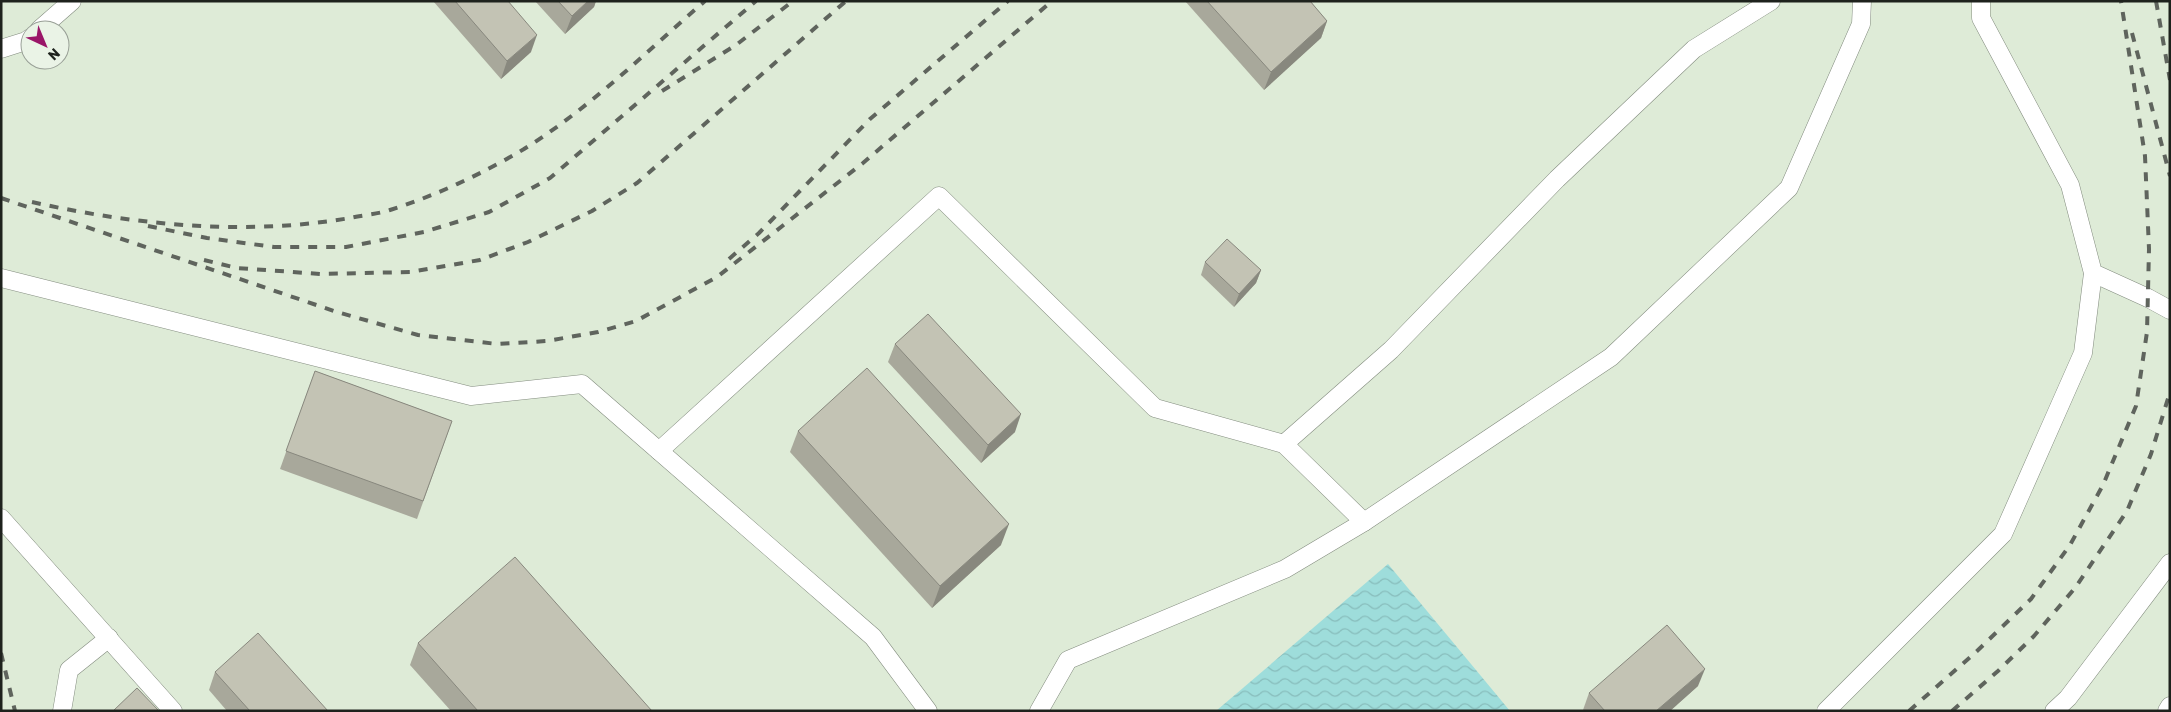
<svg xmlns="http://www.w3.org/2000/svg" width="2171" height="712" font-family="Rubik,sans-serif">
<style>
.built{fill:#deebd7;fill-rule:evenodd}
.water{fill:url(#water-waves)}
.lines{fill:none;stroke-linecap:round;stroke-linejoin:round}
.lane-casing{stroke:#838c7f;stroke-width:19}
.lane{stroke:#fff;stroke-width:18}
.rail{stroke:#5f645d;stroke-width:4;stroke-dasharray:9 9;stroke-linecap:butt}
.wall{fill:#a8a89b}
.shaded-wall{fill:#88887e}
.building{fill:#c3c3b4;stroke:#88887e}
</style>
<defs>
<pattern id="water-waves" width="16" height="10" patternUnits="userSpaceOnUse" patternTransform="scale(1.25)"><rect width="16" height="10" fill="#9edddb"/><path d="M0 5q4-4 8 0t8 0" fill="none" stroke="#88bdbc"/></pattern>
</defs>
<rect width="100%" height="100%" fill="#eaf3e6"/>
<path class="built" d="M1,1H2170V711H1ZM30,30H60V60H30Z"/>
<polygon class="water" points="1388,564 1510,711 1216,711"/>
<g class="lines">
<g class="lane-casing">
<g id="lane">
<polyline points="1981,1 1981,18 2070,185 2093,273 2148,298 2170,310"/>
<polyline points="39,30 72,1"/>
<polyline points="1,49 26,41 30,38"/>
<polyline points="1,278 471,396 582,384 873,637 928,711"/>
<polyline points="1284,444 1391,350 1557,179 1694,49 1771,1"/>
<polyline points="659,451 939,196 1155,408 1284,444 1364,522"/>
<polyline points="1,518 173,711"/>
<polyline points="62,711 69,670 109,638"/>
<polyline points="1039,711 1068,660 1285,569 1364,522 1611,357 1789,188 1861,24 1862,1"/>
<polyline points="1826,711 2003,534 2083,353 2093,273"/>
<polyline points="2054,711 2068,698 2170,563"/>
<polyline points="2167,711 2170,706"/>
</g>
</g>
<use href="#lane" class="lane"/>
<g class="rail">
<polyline points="2156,1 2170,80"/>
<polyline points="2132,33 2170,176"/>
<polyline points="662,91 736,45 793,1"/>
<polyline points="1,198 337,312 418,335 497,344 547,341 598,332 636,321 717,277 863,163 1052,1"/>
<path d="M32,202C135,225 245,236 350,218C363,215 378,214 390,210C435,196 484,173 524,149C590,108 646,52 705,1"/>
<polyline points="148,226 207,238 274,247 346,247 424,232 489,212 550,178 756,1"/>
<polyline points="729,259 759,233 870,119 1008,1"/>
<polyline points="204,260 237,268 321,274 410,272 480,260 528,242 592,211 637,183 846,1"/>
<polyline points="1,653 15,711"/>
<polyline points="1909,711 1976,652 2031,599 2070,545 2103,485 2136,406 2147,332 2149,249 2145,156 2121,1"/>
<polyline points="1952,711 1998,671 2034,636 2075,588 2127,511 2151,454 2170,392"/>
</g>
</g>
<g class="wall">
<polygon points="433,1 508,1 531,52 501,79"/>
<polygon points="535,1 596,1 594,7 565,34"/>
<polygon points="1185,1 1310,1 1327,21 1321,38 1264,90"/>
<polygon points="1205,262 1261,270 1256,283 1234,307 1201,275"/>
<polygon points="895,344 1015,432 981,463 888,362"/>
<polygon points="315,371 452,421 417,519 280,469"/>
<polygon points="798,431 1001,545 932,608 790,452"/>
<polygon points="418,643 652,711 451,711 410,665"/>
<polygon points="215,672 328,711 227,711 209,690"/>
<polygon points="1698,686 1670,711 1583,710 1589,693"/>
</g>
<g class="shaded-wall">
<polygon points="588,1 596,1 594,7 565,34 572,16"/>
<polygon points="1327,21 1321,38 1264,90 1271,72"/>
<polygon points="537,35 531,52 501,79 507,61"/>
<polygon points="1261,270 1256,283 1234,307 1239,294"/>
<polygon points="1021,414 1015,432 981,463 988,445"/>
<polygon points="1009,524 1001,545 932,608 940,586"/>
<polygon points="1705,669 1698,686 1670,711 1656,711"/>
</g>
<g class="building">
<polygon points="455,1 508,1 537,35 507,61"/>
<polygon points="558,1 588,1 572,16"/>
<polygon points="1207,1 1310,1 1327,21 1271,72"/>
<polygon points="1227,239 1261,270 1239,294 1205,262"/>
<polygon points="928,314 1021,414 988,445 895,344"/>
<polygon points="867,368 1009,524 940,586 798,431"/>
<polygon points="315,371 452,421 423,501 286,451"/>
<polygon points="515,557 652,711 478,711 418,643"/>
<polygon points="1667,625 1705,669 1656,711 1605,711 1589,693"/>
<polygon points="258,633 328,711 250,711 215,672"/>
<polygon points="137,688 159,711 113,711"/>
</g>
<rect width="2171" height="712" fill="none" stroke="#1e221d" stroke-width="5"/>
<g transform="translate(45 45) rotate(136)"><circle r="24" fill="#eaf3e6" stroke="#989f96"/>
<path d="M0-4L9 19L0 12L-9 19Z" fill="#9a1568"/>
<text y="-8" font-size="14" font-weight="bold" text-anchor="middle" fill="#1e221d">N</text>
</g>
</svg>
